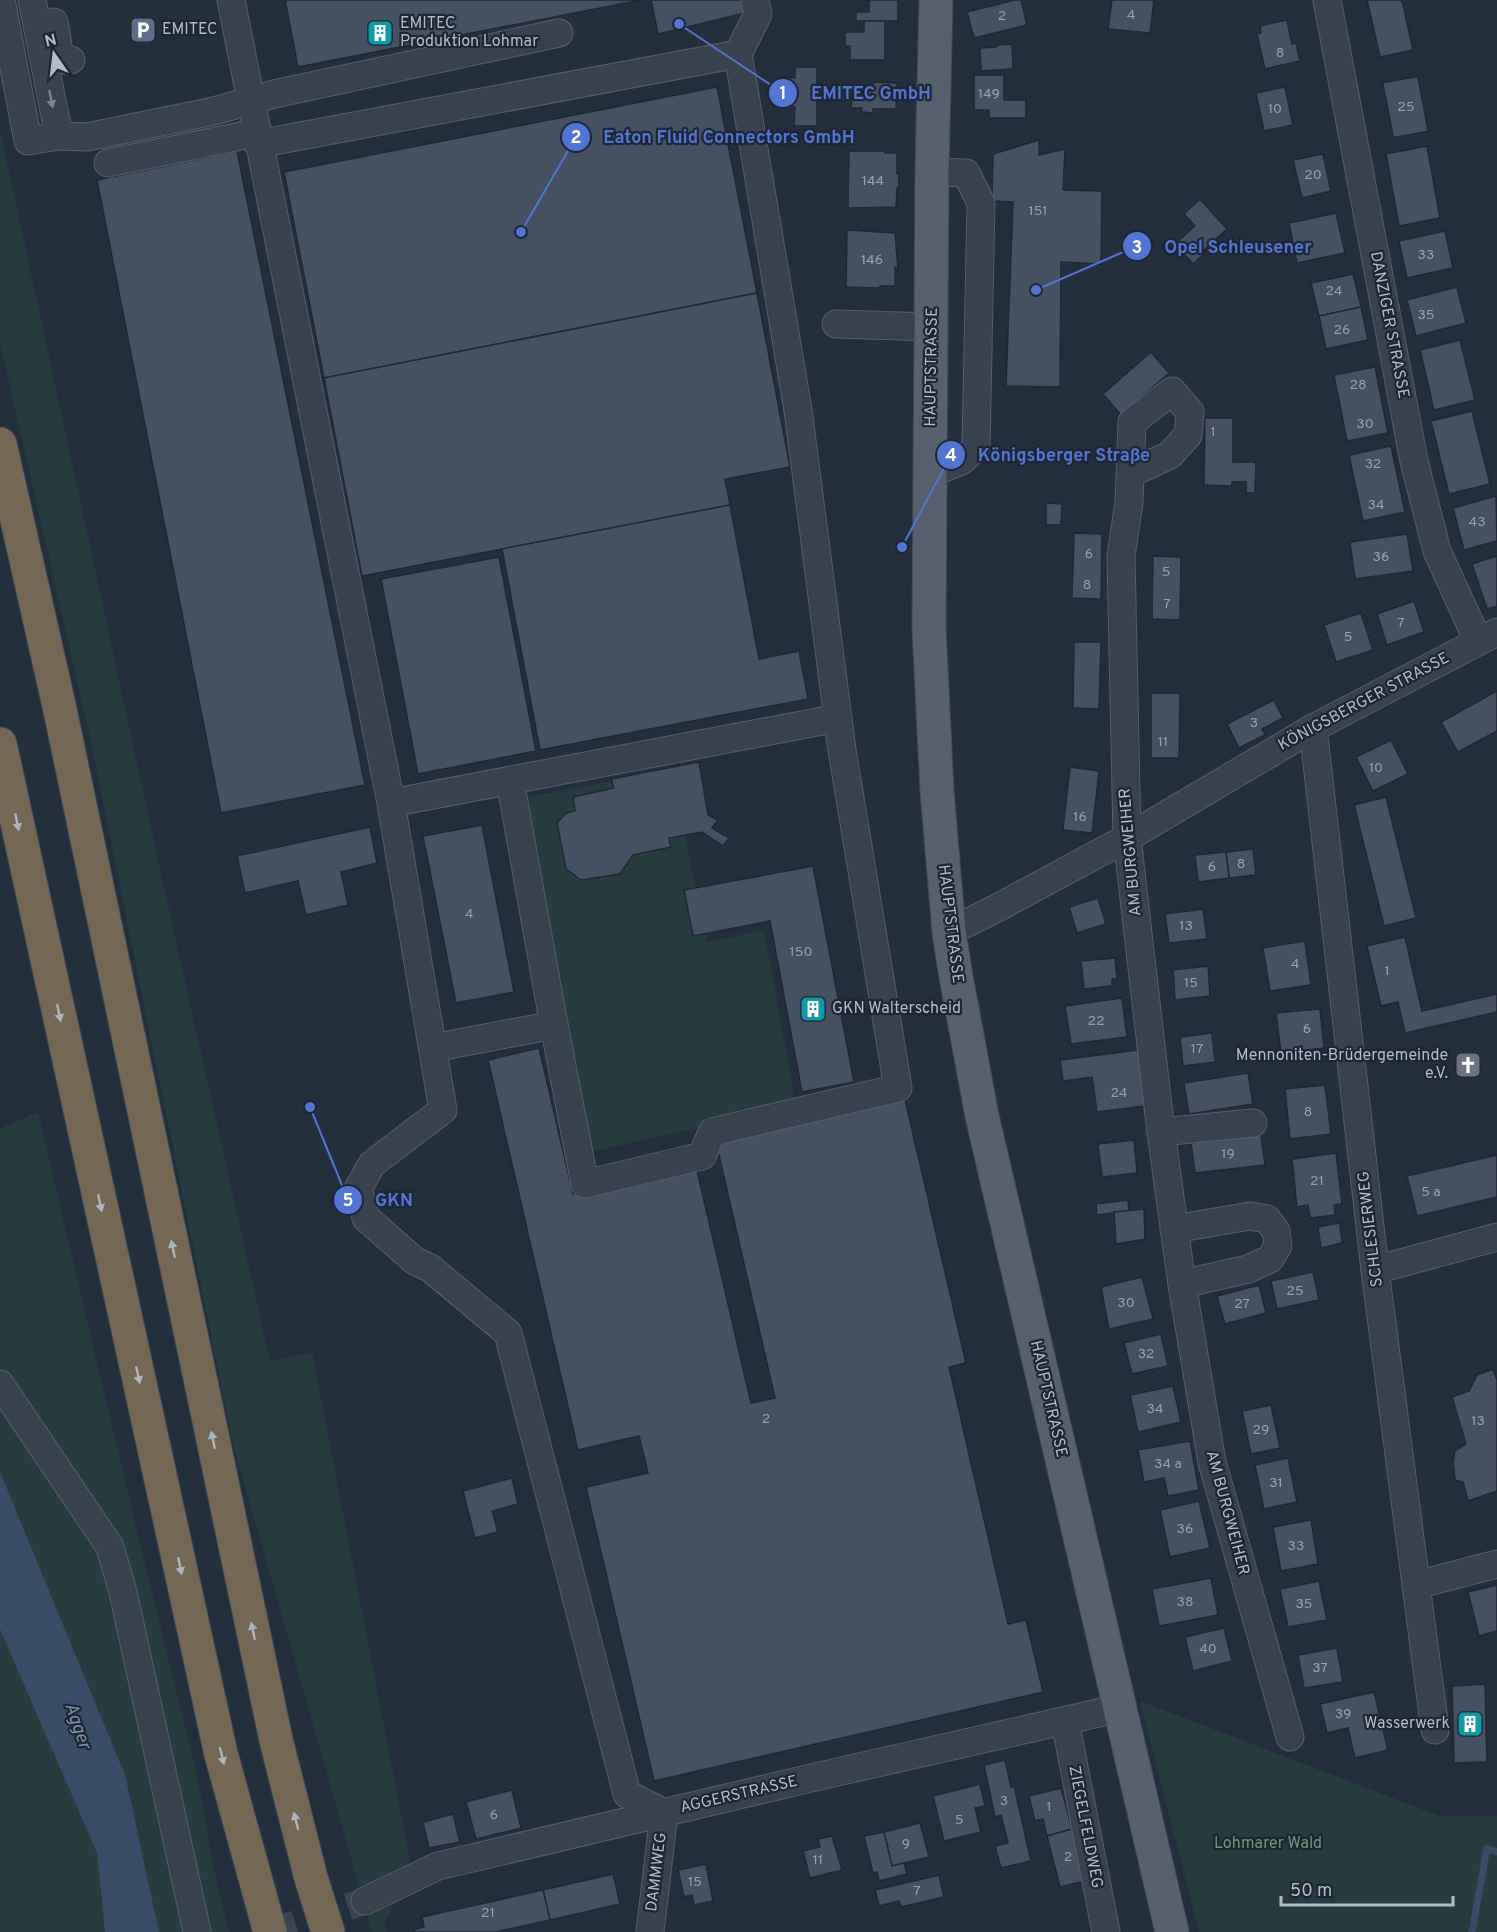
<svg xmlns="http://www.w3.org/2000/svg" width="1497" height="1932" font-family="Overpass,sans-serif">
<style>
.green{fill:#263c3f}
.water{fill:#394c67}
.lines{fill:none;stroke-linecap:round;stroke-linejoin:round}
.stream{stroke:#394c67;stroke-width:7}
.building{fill:#455162;stroke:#1f2835;stroke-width:1.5}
.minor-tunnel{stroke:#3a4453;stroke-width:27;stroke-dasharray:27 14;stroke-linecap:butt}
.minor-casing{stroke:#565f6c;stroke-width:29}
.major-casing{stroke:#414a57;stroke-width:35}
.highway-casing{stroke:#434c59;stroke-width:35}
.minor{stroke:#38414e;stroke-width:27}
.major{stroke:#56606e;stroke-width:33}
.highway{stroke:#746855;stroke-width:33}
.oneway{fill:#7c8592}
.oneway2{fill:#aeb4bd}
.labels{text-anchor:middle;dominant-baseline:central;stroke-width:4.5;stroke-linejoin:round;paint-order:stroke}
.number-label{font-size:14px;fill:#98a1af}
.poi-label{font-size:16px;fill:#b4bcc9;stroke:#1d2633;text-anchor:start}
.street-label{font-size:16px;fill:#b4bcc9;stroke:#1d2633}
.park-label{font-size:16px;fill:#6b9a76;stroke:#1d2633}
.water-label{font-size:18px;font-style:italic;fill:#7c92b1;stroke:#1d2633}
.leader{fill:none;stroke:#5274d3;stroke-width:2}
.callout-dot{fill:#5274d3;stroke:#1d2633;stroke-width:2}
.mark-label{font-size:18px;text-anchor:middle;font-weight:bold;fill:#fff}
.callout-label{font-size:18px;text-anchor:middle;font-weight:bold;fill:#5274d3;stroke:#1d2633;stroke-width:4.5;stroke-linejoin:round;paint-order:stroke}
</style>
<rect width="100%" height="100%" fill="#242f3e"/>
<g class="green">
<polygon points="0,130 159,865 270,1361 312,1352 411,1866 385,1924 387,1932 372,1932 233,1444 92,747 0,343"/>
<polygon points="671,770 707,942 764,930 796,1105 591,1152 528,797"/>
<path d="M38,1112C88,1325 138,1538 191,1751C206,1811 212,1873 229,1932H0V1129Z"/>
<polygon points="1140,1701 1440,1816 1497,1816 1497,1932 1199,1932"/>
</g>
<polygon class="water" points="0,1472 125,1775 159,1932 105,1932 97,1853 0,1629"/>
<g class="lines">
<polyline class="stream" points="1472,1932 1487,1848 1497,1852"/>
</g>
<g class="building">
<polygon points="285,0 641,0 298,67"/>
<polygon points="651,0 743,0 745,13 658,34"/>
<polygon points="865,0 898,0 898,21 856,21 856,12 869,12 869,1"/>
<polygon points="1015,0 1021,0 1027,25 974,38 967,12"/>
<polygon points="1112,0 1154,0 1150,33 1108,29"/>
<polygon points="1367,0 1402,0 1413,50 1380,57"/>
<polygon points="1287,20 1292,44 1296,43 1300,61 1265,69 1257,34 1261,33 1260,26"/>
<polygon points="864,21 885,21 885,60 850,60 850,46 845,46 845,32 864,32"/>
<polygon points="1012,44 1013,69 981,71 980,48 996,47 996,45"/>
<polygon points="795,67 817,67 817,126 794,126 795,107 784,106 780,77 795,78"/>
<polygon points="974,75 1004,75 1004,100 1026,100 1026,118 989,118 989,110 974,110"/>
<polygon points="1420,76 1418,77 1428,130 1430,131 1391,138 1393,136 1383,84 1381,83"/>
<polygon points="873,82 897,83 896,109 873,109 873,113 861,112 862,108 851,108 852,95 861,96 868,90 872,91"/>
<polygon points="717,87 757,293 324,378 284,172"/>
<polygon points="1285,87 1293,125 1264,131 1256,93"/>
<polygon points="1039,140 1039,155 1065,149 1063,190 1102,191 1101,264 1061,262 1060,387 1006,386 1013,202 992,201 993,154"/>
<polygon points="1427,146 1440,218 1399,226 1386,154"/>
<polygon points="237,151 365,785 221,813 97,180"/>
<polygon points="849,151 885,151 885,153 897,153 897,174 899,174 899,190 897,188 896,207 848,208"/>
<polygon points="1323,154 1331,191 1302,198 1293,160"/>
<polygon points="1200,199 1227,229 1203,251 1205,253 1193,264 1175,244 1195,226 1184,214"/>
<polygon points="1336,213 1345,253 1297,263 1289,223"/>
<polygon points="847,230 895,233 898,270 895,267 895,286 880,286 880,288 846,287"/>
<polygon points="1445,231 1453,268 1407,278 1399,241"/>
<polygon points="1353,274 1361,307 1319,316 1311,283"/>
<polygon points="1457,287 1466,323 1416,336 1407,300"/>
<polygon points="757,293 790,467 725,479 730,505 362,576 324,378"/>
<polygon points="1361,307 1368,340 1326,349 1319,316"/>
<polygon points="1460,340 1475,400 1434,410 1420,350"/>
<polygon points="1151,352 1169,373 1121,415 1103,394"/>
<polygon points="1375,367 1388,433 1347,441 1334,375"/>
<polygon points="1472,411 1490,484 1449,494 1431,421"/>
<polygon points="1205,418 1233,418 1233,462 1256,462 1255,493 1246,493 1246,482 1232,482 1232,486 1204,485"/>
<polygon points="1391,446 1405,512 1363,521 1349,455"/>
<polygon points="1496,496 1497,541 1464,550 1453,508"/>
<polygon points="1046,503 1062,504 1061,525 1046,525"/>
<polygon points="730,505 759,659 799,651 808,699 540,750 502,549"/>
<polygon points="1074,533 1102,534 1101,599 1072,598"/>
<polygon points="1407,534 1413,571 1355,579 1350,542"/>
<polygon points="1153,556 1181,557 1180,620 1152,619"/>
<polygon points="1497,556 1497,606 1487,609 1472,564"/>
<polygon points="499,557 536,751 418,774 381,579"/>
<polygon points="1414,601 1424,632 1387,645 1377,614"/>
<polygon points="1361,613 1373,650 1336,662 1324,625"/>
<polygon points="1074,642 1101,642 1099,709 1073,708"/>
<polygon points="1497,691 1497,731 1458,752 1441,722"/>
<polygon points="1151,693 1180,693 1179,758 1151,758"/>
<polygon points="1274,700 1283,718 1262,729 1265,735 1239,748 1227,724"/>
<polygon points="1391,740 1408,774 1373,791 1356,757"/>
<polygon points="699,762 708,815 718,820 712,828 729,838 723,846 702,832 669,838 671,847 633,855 620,874 581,880 566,869 557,823 566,813 575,811 573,797 614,788 611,779"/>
<polygon points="1070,767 1099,771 1092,833 1063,830"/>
<polygon points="1386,797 1416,918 1384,926 1354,805"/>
<polygon points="482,825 514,992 456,1003 423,836"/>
<polygon points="370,827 377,863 341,872 348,905 306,915 298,881 245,893 237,856"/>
<polygon points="1253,849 1256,875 1229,878 1226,852"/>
<polygon points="1226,852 1229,878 1198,882 1195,855"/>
<polygon points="813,866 854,1082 802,1092 770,921 693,936 684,890"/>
<polygon points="1098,898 1106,924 1077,933 1069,907"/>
<polygon points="1203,909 1207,939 1169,943 1165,914"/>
<polygon points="1405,937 1422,1011 1497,994 1497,1012 1405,1033 1398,1002 1381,1006 1367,946"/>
<polygon points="1305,941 1311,985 1270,991 1263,948"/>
<polygon points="1115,958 1117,979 1112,979 1112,986 1084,989 1081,961"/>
<polygon points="1208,966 1210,996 1175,1000 1173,970"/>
<polygon points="1122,998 1127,1037 1071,1044 1065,1006"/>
<polygon points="1320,1009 1324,1048 1281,1053 1276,1013"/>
<polygon points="1212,1033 1215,1062 1183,1066 1180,1037"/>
<polygon points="539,1048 573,1194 696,1166 751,1403 775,1398 715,1138 904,1095 966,1363 949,1367 1008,1624 1026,1620 1043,1692 654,1781 586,1487 648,1473 639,1436 578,1450 488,1060"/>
<polygon points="1138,1050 1145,1106 1097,1112 1092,1077 1063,1081 1060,1060"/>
<polygon points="1248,1073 1253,1104 1189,1114 1184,1083"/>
<polygon points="1325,1085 1331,1134 1290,1139 1285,1089"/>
<polygon points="1261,1135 1265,1165 1195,1173 1191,1143"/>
<polygon points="1134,1140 1137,1173 1102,1177 1098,1144"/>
<polygon points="1336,1153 1342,1204 1334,1205 1335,1215 1310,1218 1308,1205 1297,1207 1292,1159"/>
<polygon points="1497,1155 1497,1197 1417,1216 1407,1176"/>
<polygon points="1128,1200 1129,1211 1097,1215 1096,1204"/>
<polygon points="1144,1209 1145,1239 1116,1244 1114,1212"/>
<polygon points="1340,1223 1342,1243 1321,1248 1318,1227"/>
<polygon points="1313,1272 1319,1300 1277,1309 1271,1281"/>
<polygon points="1142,1277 1153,1319 1109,1329 1101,1287"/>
<polygon points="1259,1285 1266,1313 1225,1324 1217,1296"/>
<polygon points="1161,1334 1168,1366 1132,1374 1124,1343"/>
<polygon points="1493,1369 1497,1380 1497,1491 1468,1501 1463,1482 1455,1480 1453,1461 1455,1451 1466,1444 1452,1397 1469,1391 1477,1375"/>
<polygon points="1173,1386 1181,1422 1138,1432 1130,1395"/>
<polygon points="1271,1405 1280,1448 1251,1454 1242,1411"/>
<polygon points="1190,1441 1199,1490 1168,1496 1164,1478 1144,1482 1138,1450"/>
<polygon points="1288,1458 1297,1502 1264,1509 1255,1465"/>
<polygon points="512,1478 518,1504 492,1511 498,1532 475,1538 463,1491"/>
<polygon points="1199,1501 1210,1548 1170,1557 1160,1510"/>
<polygon points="1311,1520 1318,1564 1281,1571 1273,1527"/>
<polygon points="1211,1578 1218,1615 1159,1626 1152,1589"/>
<polygon points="1319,1581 1327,1620 1288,1627 1280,1589"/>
<polygon points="1497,1585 1497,1631 1479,1636 1468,1592"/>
<polygon points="1224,1628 1232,1661 1193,1671 1185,1637"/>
<polygon points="1337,1648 1343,1682 1304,1688 1298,1655"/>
<polygon points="1485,1684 1487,1762 1454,1763 1452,1686"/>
<polygon points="1374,1692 1388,1750 1355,1758 1348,1728 1327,1733 1320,1704"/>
<polygon points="1005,1760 1011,1787 1014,1786 1031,1861 1001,1868 995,1846 1008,1843 1001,1815 995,1817 984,1765"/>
<polygon points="980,1784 985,1806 975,1808 981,1832 944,1841 933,1796"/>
<polygon points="1061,1788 1072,1829 1047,1836 1043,1819 1035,1821 1029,1796"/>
<polygon points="512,1790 521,1828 476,1839 466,1802"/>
<polygon points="453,1814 460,1842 429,1848 423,1822"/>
<polygon points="920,1823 929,1857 892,1866 884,1832"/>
<polygon points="1072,1829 1085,1881 1060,1887 1047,1836"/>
<polygon points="884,1832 892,1866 904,1863 907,1874 879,1881 877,1872 873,1873 864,1836"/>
<polygon points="832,1836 842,1870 810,1878 803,1851 820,1847 818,1839"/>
<polygon points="706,1864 713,1901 694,1905 692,1895 684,1897 678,1870"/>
<polygon points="613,1874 620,1904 550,1920 543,1890"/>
<polygon points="939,1875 944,1897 901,1907 899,1901 879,1906 875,1890"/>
<polygon points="543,1890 550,1920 495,1932 414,1932 414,1930 424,1927 422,1917"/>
</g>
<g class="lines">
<polyline class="minor-tunnel" points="270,1932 365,1901"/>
<g class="minor-casing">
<g id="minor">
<polyline points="1,0 28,141 59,136 32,0"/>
<polyline points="231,0 391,803 443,1110 372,1164 358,1189 366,1218 415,1261 430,1268 508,1333 627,1794 664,1813 650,1932"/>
<polyline points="1327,0 1414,461 1437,551 1478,641"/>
<polyline points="54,22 59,52 65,60 71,60"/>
<polyline points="59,136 87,137 214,111 274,94 559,33"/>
<polyline points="258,144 738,54"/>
<polyline points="108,163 256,133"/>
<polyline points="836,324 932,327"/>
<polyline points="931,473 961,461 976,448 981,203 966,173 932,172"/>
<polyline points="1131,473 1170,455 1188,435 1190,412 1172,391 1132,422 1129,502 1121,556 1127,838 1161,1132 1182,1284 1212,1462 1290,1737"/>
<polyline points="1313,728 1375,1270 1435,1730"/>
<polyline points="510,780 554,1025 585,1184 702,1156 712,1132 898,1088 842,750 798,410 738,54 758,14 755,0"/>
<polyline points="391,803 838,718"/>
<polyline points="949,932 997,908 1127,838 1313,728 1497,632"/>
<polyline points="433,1048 554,1025"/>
<polyline points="1161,1132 1253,1123"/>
<polyline points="1174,1229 1250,1216 1267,1219 1276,1231 1278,1246 1270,1259 1248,1269 1182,1284"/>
<polyline points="1375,1270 1497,1237"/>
<polyline points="0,1384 110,1547 123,1592 197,1932"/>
<polyline points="1416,1585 1497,1564"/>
<polyline points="1065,1721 1106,1932"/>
<polyline points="365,1901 438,1866 824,1775 1120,1708"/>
</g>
</g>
<g class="major-casing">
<polyline id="major" points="936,0 932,172 929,629 937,791 949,932 955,971 982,1116 1172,1932"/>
</g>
<g class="highway-casing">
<g id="highway">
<polyline points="0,444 60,710 276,1740 311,1878 328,1932"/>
<polyline points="0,744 221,1754 270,1932"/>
</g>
</g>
<use href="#minor" class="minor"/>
<use href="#major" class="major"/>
<use href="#highway" class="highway"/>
</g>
<defs><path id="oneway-solid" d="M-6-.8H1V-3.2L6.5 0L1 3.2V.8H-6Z" transform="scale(1.5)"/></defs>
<use class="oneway" href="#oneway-solid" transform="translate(51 99) rotate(79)"/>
<g class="oneway2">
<use href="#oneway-solid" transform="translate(17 822) rotate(78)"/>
<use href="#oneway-solid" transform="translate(59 1013) rotate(78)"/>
<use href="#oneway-solid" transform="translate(100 1203) rotate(78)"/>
<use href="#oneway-solid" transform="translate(173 1249) rotate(-102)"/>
<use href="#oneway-solid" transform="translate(138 1375) rotate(78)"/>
<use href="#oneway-solid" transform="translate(213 1440) rotate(-102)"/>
<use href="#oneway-solid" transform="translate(180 1566) rotate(78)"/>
<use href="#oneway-solid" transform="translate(253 1631) rotate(-102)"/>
<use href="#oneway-solid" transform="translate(222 1756) rotate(76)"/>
<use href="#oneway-solid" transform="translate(296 1821) rotate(-104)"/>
</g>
<defs>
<g id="parking-square" transform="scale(1.35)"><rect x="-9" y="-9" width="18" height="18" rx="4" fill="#5c6f8a" stroke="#1d2633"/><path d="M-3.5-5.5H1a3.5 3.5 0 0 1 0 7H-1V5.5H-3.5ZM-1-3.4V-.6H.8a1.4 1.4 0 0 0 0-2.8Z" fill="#fff"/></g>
<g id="building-square" transform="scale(1.35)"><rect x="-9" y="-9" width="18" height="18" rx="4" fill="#0f9aa8" stroke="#1d2633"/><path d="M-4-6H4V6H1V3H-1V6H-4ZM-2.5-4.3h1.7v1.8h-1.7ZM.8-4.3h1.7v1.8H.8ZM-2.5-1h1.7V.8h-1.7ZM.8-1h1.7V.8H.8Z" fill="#fff"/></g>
<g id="church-square" transform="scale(1.35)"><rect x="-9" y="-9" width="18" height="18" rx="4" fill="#6b7280" stroke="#1d2633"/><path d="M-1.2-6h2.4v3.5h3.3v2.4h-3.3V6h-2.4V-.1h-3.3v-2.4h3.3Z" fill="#fff"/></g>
</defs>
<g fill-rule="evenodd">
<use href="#parking-square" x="143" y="30"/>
<use href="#building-square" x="380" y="33"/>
<use href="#building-square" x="813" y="1009"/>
<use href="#church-square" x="1468" y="1065"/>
<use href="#building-square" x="1470" y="1724"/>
</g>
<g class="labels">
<g class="number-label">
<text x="1131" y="15">4</text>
<text x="1002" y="16">2</text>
<text x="1280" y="53">8</text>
<text x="989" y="94">149</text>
<text x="1406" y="107">25</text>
<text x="1275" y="109">10</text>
<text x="1313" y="175">20</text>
<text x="873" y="181">144</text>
<text x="1038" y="211">151</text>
<text x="1426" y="255">33</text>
<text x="872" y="260">146</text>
<text x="1334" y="291">24</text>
<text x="1426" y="315">35</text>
<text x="1342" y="330">26</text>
<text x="1358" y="385">28</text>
<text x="1365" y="424">30</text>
<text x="1213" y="432">1</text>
<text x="1373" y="464">32</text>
<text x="1376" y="505">34</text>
<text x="1477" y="522">43</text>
<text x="1089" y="554">6</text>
<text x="1381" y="557">36</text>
<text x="1166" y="572">5</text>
<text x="1087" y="585">8</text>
<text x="1167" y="604">7</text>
<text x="1401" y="623">7</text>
<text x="1348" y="637">5</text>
<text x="1254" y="723">3</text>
<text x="1163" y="742">11</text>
<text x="1376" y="768">10</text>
<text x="1080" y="817">16</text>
<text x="1241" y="864">8</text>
<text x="1212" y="867">6</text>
<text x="469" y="914">4</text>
<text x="1186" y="926">13</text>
<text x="801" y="952">150</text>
<text x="1295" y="964">4</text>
<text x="1387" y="971">1</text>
<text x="1191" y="983">15</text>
<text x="1096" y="1021">22</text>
<text x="1307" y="1029">6</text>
<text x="1197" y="1049">17</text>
<text x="1119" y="1093">24</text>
<text x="1308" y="1112">8</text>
<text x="1228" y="1154">19</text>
<text x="1317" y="1181">21</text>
<text x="1431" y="1192">5 a</text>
<text x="1295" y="1291">25</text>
<text x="1126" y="1303">30</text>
<text x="1242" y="1304">27</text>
<text x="1146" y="1354">32</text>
<text x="1155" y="1409">34</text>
<text x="766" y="1419">2</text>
<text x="1478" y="1421">13</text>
<text x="1261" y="1430">29</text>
<text x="1168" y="1464">34 a</text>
<text x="1276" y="1483">31</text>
<text x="1185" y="1529">36</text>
<text x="1296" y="1546">33</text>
<text x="1185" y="1602">38</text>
<text x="1304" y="1604">35</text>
<text x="1208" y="1649">40</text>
<text x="1320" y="1668">37</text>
<text x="1343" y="1714">39</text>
<text x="1004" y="1801">3</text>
<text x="1049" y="1807">1</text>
<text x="494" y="1815">6</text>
<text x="959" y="1820">5</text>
<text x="906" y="1844">9</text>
<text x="1068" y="1857">2</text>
<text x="818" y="1860">11</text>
<text x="695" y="1882">15</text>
<text x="917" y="1891">7</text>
<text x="488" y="1913">21</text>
</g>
<g class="poi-label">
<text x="400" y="24">EMITEC<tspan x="400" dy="18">Produktion Lohmar</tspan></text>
<text x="162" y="30">EMITEC</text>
<text x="832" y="1009">GKN Walterscheid</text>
<text x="1448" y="1056" text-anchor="end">Mennoniten-Brüdergemeinde<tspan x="1448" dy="18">e.V.</tspan></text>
<text x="1450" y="1724" text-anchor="end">Wasserwerk</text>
</g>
<g class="street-label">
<text transform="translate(1389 325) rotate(79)">DANZIGER STRASSE</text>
<text transform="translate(932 367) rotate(-89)">HAUPTSTRASSE</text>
<text transform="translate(1364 702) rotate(-28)">KÖNIGSBERGER STRASSE</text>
<text transform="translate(1131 852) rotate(-95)">AM BURGWEIHER</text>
<text transform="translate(950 924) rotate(83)">HAUPTSTRASSE</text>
<text transform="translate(1371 1229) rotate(-97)">SCHLESIERWEG</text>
<text transform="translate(1048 1399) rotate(77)">HAUPTSTRASSE</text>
<text transform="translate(1227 1513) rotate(75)">AM BURGWEIHER</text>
<text transform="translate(739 1795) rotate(-13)">AGGERSTRASSE</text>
<text transform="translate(1085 1827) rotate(79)">ZIEGELFELDWEG</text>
<text transform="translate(657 1872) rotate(-83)">DAMMWEG</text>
</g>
<g class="park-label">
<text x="1268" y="1844">Lohmarer Wald</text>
</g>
<g class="water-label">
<text transform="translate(77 1726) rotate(71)">Agger</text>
</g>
</g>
<path class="leader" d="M679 24L783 93M521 232L576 137M1036 290L1137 246M902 547L951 455M310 1107L348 1200"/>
<g class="callout-dot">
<circle cx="679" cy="24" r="6"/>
<circle cx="521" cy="232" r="6"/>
<circle cx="1036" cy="290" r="6"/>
<circle cx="902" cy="547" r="6"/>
<circle cx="310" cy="1107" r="6"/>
<circle cx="783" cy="93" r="15"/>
<circle cx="576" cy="137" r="15"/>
<circle cx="1137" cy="246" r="15"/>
<circle cx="951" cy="455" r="15"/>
<circle cx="348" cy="1200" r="15"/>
</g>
<g class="mark-label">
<text x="783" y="99">1</text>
<text x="576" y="143">2</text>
<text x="1137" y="253">3</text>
<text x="951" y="461">4</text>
<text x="348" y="1206">5</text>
</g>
<g class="callout-label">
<text x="871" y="99">EMITEC GmbH</text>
<text x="729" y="143">Eaton Fluid Connectors GmbH</text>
<text x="1238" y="253">Opel Schleusener</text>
<text x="1064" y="461">Königsberger Straße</text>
<text x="394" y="1206">GKN</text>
</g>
<g transform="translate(54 54) rotate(346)" stroke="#1d2633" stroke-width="4.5" paint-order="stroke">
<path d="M0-4.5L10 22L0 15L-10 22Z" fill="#b4bcc9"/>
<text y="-9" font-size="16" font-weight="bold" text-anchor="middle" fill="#b4bcc9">N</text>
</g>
<path d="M1281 1896v9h172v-9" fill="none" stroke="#b4bcc9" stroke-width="3"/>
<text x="1290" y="1896" font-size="18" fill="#b4bcc9" stroke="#1d2633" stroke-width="4.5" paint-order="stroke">50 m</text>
</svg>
